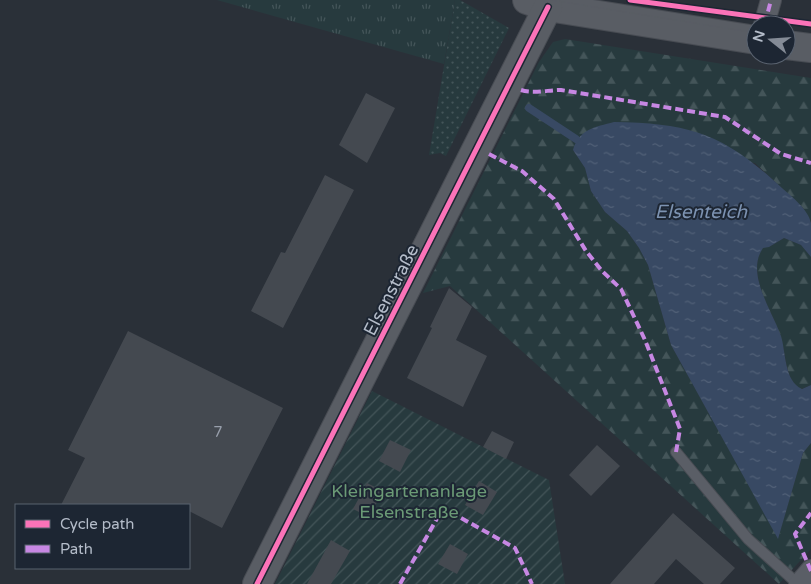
<svg xmlns="http://www.w3.org/2000/svg" width="811" height="584" font-family="'Varela Round',sans-serif">
<style>
.grass{fill:url(#grass-dots)}
.forest{fill:url(#forest-firs)}
.park{fill:url(#park-tufts)}
.garden{fill:url(#garden-furrows)}
.water{fill:url(#water-ripples)}
.lines{fill:none;stroke-linecap:round;stroke-linejoin:round}
.stream{stroke:#384963;stroke-width:8}
.building{fill:#444950}
.lane-casing{stroke:#484c53;stroke-width:12}
.street-casing{stroke:#484c53;stroke-width:22}
.secondary-casing{stroke:#484c53;stroke-width:30}
.lane{stroke:#5a5e66;stroke-width:10}
.street{stroke:#5a5e66;stroke-width:20}
.secondary{stroke:#595d64;stroke-width:28}
.tram{stroke:#595d64;stroke-width:1}
.quiet{stroke:#c787e3;stroke-width:4;stroke-dasharray:8 4;stroke-linecap:butt}
.cycleway-casing{stroke:#1d2633;stroke-width:8}
.cycleway{stroke:#fb73b8;stroke-width:5}
.labels{text-anchor:middle;dominant-baseline:central;stroke-width:4;stroke-linejoin:round;paint-order:stroke}
.number-label{font-size:15px;fill:#989fab}
.street-label{font-size:18px;fill:#b4bcc9;stroke:#1d2633}
.park-label{font-size:18px;fill:#6b9a76;stroke:#1d2633}
.water-label{font-size:19px;font-style:italic;fill:#7c92b1;stroke:#1d2633}
</style>
<defs>
<pattern id="grass-dots" width="8" height="8" patternUnits="userSpaceOnUse" patternTransform="scale(1.25)"><rect width="8" height="8" fill="#273a3e"/><path d="M2 2h.1M6 6h.1" fill="none" stroke="#445559" stroke-width="1.8" stroke-linecap="round"/></pattern>
<pattern id="forest-firs" width="22" height="20" patternUnits="userSpaceOnUse" patternTransform="scale(1.25)"><rect width="22" height="20" fill="#273a3e"/><path d="M5 1l3.5 6h-7zM16 11l3.5 6h-7z" fill="#445559"/></pattern>
<pattern id="park-tufts" width="24" height="20" patternUnits="userSpaceOnUse" patternTransform="scale(1.25)"><rect width="24" height="20" fill="#273a3e"/><path d="M3 7l-1-3M5 7V3M7 7l1-3M15 17l-1-3M17 17v-4M19 17l1-3" fill="none" stroke="#445559"/></pattern>
<pattern id="garden-furrows" width="10" height="10" patternUnits="userSpaceOnUse" patternTransform="scale(1.25)"><rect width="10" height="10" fill="#273a3e"/><path d="M-1 1l2-2M0 10L10 0M9 11l2-2" fill="none" stroke="#445559"/></pattern>
<pattern id="water-ripples" width="26" height="14" patternUnits="userSpaceOnUse" patternTransform="scale(1.25)"><rect width="26" height="14" fill="#384963"/><path d="M2 4q2-2 4 0t4 0M15 11q2-2 4 0t4 0" fill="none" stroke="#526178"/></pattern>
</defs>
<rect width="100%" height="100%" fill="#2a3038"/>
<polygon class="grass" points="455,0 460,0 509,28 446,156 440,153 429,155"/>
<g class="forest">
<polygon points="565,39 811,78 811,222 803,208 755,163 573,150 585,168 591,191 605,212 627,231 639,248 648,265 671,345 778,538 803,453 811,443 811,549 779,584 450,286 423,293 539,62 553,42"/>
<path d="M784,238L801,245L811,257V385L801,389C785,381 786,353 781,338C775,317 761,298 758,277C756,266 757,257 763,247H769Z"/>
</g>
<polygon class="park" points="217,0 455,0 444,64"/>
<polygon class="garden" points="372,391 549,480 565,584 275,584"/>
<path class="water" d="M614,122C692,123 725,135 782,188C792,197 808,209 811,223C811,234 811,246 811,257L801,245L784,238L769,247L763,248C757,257 756,266 758,278C762,298 774,317 781,336C786,352 784,381 802,389L811,385V443L803,453L778,539L671,345L648,265L639,248L627,231L605,212L591,191L585,168L573,150C579,129 595,127 614,122Z"/>
<g class="lines">
<polyline class="stream" points="529,108 576,139"/>
</g>
<g class="building">
<polygon points="366,93 395,108 367,163 339,145"/>
<polygon points="325,175 354,190 283,328 251,311 281,252 285,253"/>
<polygon points="449,288 472,307 456,340 487,356 463,407 407,378 432,328 430,327"/>
<polygon points="128,331 283,408 222,528 189,511 189,505 61,505 85,458 68,450"/>
<polygon points="492,431 514,442 506,459 483,447"/>
<polygon points="390,440 411,450 400,472 379,461"/>
<polygon points="597,445 620,466 591,496 569,475"/>
<polygon points="479,481 497,492 483,515 465,505"/>
<polygon points="367,483 383,491 369,517 353,509"/>
<polygon points="673,513 735,568 720,584 704,584 676,559 654,584 610,584"/>
<polygon points="331,540 350,551 331,584 307,584"/>
<polygon points="450,544 468,554 457,574 438,564"/>
</g>
<g class="lines">
<g class="lane-casing">
<polyline id="lane" points="676,452 748,539 798,584"/>
</g>
<g class="street-casing">
<g id="street">
<polyline points="764,25 771,0"/>
<polyline points="799,584 811,570"/>
</g>
</g>
<g class="secondary-casing">
<g id="secondary">
<polyline points="527,0 548,7 756,40"/>
<polyline points="786,45 811,48"/>
<polyline points="257,584 548,7"/>
</g>
</g>
<use href="#lane" class="lane"/>
<use href="#street" class="street"/>
<use href="#secondary" class="secondary"/>
<g class="tram">
<polyline points="551,0 756,33"/>
<polyline points="786,38 811,42"/>
</g>
<g class="quiet">
<polyline points="765,23 771,0"/>
<path d="M521,90C533,94 548,90 561,90L725,117L781,154L811,163"/>
<polyline points="489,154 522,171 554,199 586,251 602,271 621,289 645,340 680,429 676,452"/>
<polyline points="811,571 795,534 811,513"/>
<polyline points="400,584 443,508 515,548 532,584"/>
</g>
<g class="cycleway-casing">
<g id="cycleway">
<polyline points="630,0 811,24"/>
<polyline points="257,584 548,7"/>
</g>
</g>
<use href="#cycleway" class="cycleway"/>
</g>
<g class="labels">
<g class="number-label">
<text x="218" y="432">7</text>
</g>
<g class="street-label">
<text transform="translate(391 290) rotate(-63)">Elsenstraße</text>
</g>
<g class="park-label">
<text x="409" y="491">Kleingartenanlage<tspan x="409" dy="21">Elsenstraße</tspan></text>
</g>
<g class="water-label">
<text x="701" y="212">Elsenteich</text>
</g>
</g>
<rect x="15" y="504" width="175" height="65" fill="#1d2633" stroke="#59626f"/>
<rect x="25" y="520" width="25" height="8" fill="#fb73b8" stroke="#59626f"/>
<text x="60" y="529" font-size="15" fill="#b4bcc9">Cycle path</text>
<rect x="25" y="545" width="25" height="8" fill="#c787e3" stroke="#59626f"/>
<text x="60" y="554" font-size="15" fill="#b4bcc9">Path</text>
<g transform="translate(771 40) rotate(287)"><circle r="24" fill="#1d2633" stroke="#59626f"/>
<path d="M0-4L9 19L0 12L-9 19Z" fill="#848b96"/>
<text y="-8" font-size="14" font-weight="bold" text-anchor="middle" fill="#b4bcc9">N</text>
</g>
</svg>
